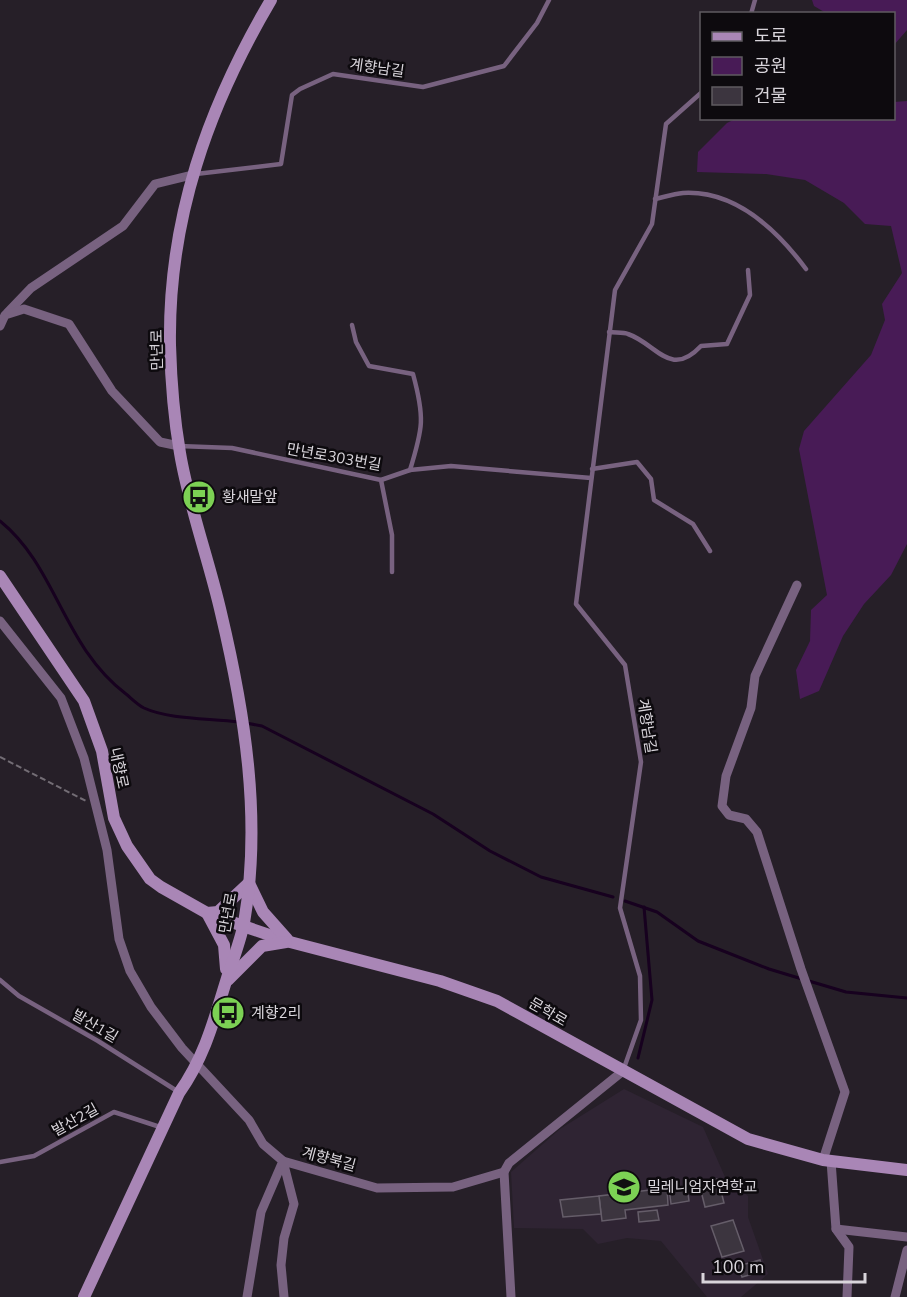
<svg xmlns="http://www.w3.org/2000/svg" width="907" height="1297" font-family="'Nunito Sans','Noto Sans KR',sans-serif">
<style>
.built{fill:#2f2433}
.green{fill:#481b56}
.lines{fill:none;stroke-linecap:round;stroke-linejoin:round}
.stream{stroke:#17011f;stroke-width:3}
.building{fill:#3c353f;stroke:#655d69;stroke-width:1.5}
.path{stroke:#736d75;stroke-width:2;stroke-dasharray:6 3;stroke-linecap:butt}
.lane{stroke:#786280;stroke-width:4.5}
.street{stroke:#786280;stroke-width:9}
.secondary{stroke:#a986b6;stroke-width:12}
.labels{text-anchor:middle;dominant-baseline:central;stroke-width:5;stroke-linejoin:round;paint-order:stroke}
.street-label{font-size:15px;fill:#d9d5db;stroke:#0d0a0e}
.poi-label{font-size:15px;fill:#d9d5db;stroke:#0d0a0e;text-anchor:start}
</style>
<rect width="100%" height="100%" fill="#261f28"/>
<polygon class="built" points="624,1089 703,1127 725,1177 748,1196 748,1217 768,1274 741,1297 707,1297 661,1241 627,1238 598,1244 583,1229 514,1228 511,1172 560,1129"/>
<g class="green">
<polygon points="812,0 907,0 907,30 894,45 894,14 826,13 814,6"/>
<polygon points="907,101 907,544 891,575 864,604 843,636 819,691 800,699 796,670 810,641 811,610 827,595 799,449 804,431 871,355 885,320 882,304 902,273 891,226 865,224 844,203 805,180 766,174 697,172 698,152 727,123 735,119 894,118 894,102"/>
</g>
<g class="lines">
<g class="stream">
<path d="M0,521C57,567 62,645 126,694C131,698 138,705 144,708C170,720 211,718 239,722"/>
<polyline points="246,723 262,726 433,814 490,851 541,877 613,897"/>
<polyline points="625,901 657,912 698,941 769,969 802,979"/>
<polyline points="809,981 846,992 907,998"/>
<polyline points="638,1058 652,1000 644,907"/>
</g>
</g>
<g class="building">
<polygon points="718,1179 724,1203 705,1207 699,1183"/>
<polygon points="687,1186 689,1201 671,1204 669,1188"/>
<polygon points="667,1188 668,1205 625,1210 626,1218 602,1221 599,1196"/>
<polygon points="599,1196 601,1214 563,1217 560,1200"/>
<polygon points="657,1210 659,1220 639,1222 638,1212"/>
<polygon points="733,1220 744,1251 722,1257 711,1226"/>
<polygon points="760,1260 763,1271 742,1277 738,1266"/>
</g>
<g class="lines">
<polyline class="path" points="0,757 86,801"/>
<g class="lane">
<polyline points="751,14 755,0"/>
<polyline points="196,174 281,164 292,95 300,89 333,74 423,87 504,66 537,23 549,0"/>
<path d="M655,199C664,197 674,194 683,193C736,190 777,230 806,269"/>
<path d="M352,325L356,342L369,366L413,374C425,418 423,428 410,470"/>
<path d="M609,332C615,333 623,332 628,334C657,344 670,379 701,346L727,344L750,295L748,270"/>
<polyline points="179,446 232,448 381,480 410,470 451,466 591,478"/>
<polyline points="592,469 637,462 651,479 654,500 693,524 710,551"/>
<polyline points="381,480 392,535 392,572"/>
<polyline points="0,980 19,996 98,1041 177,1091"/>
<polyline points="624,1068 641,1020 640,976 620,908 641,762 625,665 576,604 615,290 652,224 666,124 702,92"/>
<polyline points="0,1162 34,1156 114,1112 160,1127"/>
</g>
<g class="street">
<polyline points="7,313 31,288 123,226 155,184 192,175"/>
<polyline points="0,326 5,315 24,309 69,324 112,391 160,442 179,446"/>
<polyline points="797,585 755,676 751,708 726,776 722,806 729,815 746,819 757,832 801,969 845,1092 823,1160"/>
<polyline points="0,621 61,698 84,758 107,850 119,939 130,971 151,1007 182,1048 249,1120 263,1144 283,1161 261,1212 247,1297"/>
<polyline points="831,1161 836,1229 849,1247 847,1297"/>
<polyline points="836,1229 907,1237"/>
<polyline points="284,1297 281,1265 284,1238 294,1204 283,1161 377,1188 453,1187 504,1172"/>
<polyline points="511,1297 504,1172 509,1163 623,1071"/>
<polyline points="895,1297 907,1250"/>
</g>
<g class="secondary">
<polyline points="0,576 84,701 102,751 114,818 127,846 150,879 161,887 207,913 243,926 290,942 440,981 497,1001 748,1139 823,1160 907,1170"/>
<polyline points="226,969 224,945 207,913 218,912 249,883 263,912 287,939"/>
<polyline points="228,980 262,946 286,942"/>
<path d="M84,1297L179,1093C205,1056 214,1020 227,978C233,960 240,942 244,923C262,820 245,714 221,613C209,560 189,507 180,453C174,418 171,381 170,345C168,219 208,107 271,0"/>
</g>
</g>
<defs>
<g id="bus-disc" transform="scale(1.725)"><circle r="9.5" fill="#7cd154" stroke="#0d0a0e"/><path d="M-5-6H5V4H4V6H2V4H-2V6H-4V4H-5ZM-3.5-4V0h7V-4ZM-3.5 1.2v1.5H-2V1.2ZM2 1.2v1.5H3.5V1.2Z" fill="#111"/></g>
<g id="school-disc" transform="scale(1.725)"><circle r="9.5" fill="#7cd154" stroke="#0d0a0e"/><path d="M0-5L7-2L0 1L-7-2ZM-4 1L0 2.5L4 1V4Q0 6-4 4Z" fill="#111"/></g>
</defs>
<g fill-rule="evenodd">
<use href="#bus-disc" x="199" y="497"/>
<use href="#bus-disc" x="228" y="1013"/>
<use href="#school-disc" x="624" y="1187"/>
</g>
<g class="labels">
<g class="street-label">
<text transform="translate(377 68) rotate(8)">계향남길</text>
<text transform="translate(157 350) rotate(-91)">만년로</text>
<text transform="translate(334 457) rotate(10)">만년로303번길</text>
<text transform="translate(647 726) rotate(81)">계향남길</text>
<text transform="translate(119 768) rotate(78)">내향로</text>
<text transform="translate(228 913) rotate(-80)">만년로</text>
<text transform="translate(548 1012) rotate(30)">문학로</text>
<text transform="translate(95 1026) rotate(30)">발산1길</text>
<text transform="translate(75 1120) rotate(-29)">발산2길</text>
<text transform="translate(329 1159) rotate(15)">계향북길</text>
</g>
<g class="poi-label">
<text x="222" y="497">황새말앞</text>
<text x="251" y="1013">계향2리</text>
<text x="647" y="1187">밀레니엄자연학교</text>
</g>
</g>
<rect x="700" y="12" width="195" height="108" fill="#0d0a0e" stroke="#5f5b60" stroke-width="1.5"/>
<rect x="712" y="32" width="30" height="9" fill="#a986b6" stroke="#5f5b60" stroke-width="1.5"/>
<text x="754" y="42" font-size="18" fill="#d9d5db">도로</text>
<rect x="712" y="57" width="30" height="18" fill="#481b56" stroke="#5f5b60" stroke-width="1.5"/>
<text x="754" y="72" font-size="18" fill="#d9d5db">공원</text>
<rect x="712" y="87" width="30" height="18" fill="#3c353f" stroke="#5f5b60" stroke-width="1.5"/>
<text x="754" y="102" font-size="18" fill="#d9d5db">건물</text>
<path d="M703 1273v9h162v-9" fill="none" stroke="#d9d5db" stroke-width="3"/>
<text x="712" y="1273" font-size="18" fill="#d9d5db" stroke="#0d0a0e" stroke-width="4.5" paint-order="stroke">100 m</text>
</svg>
